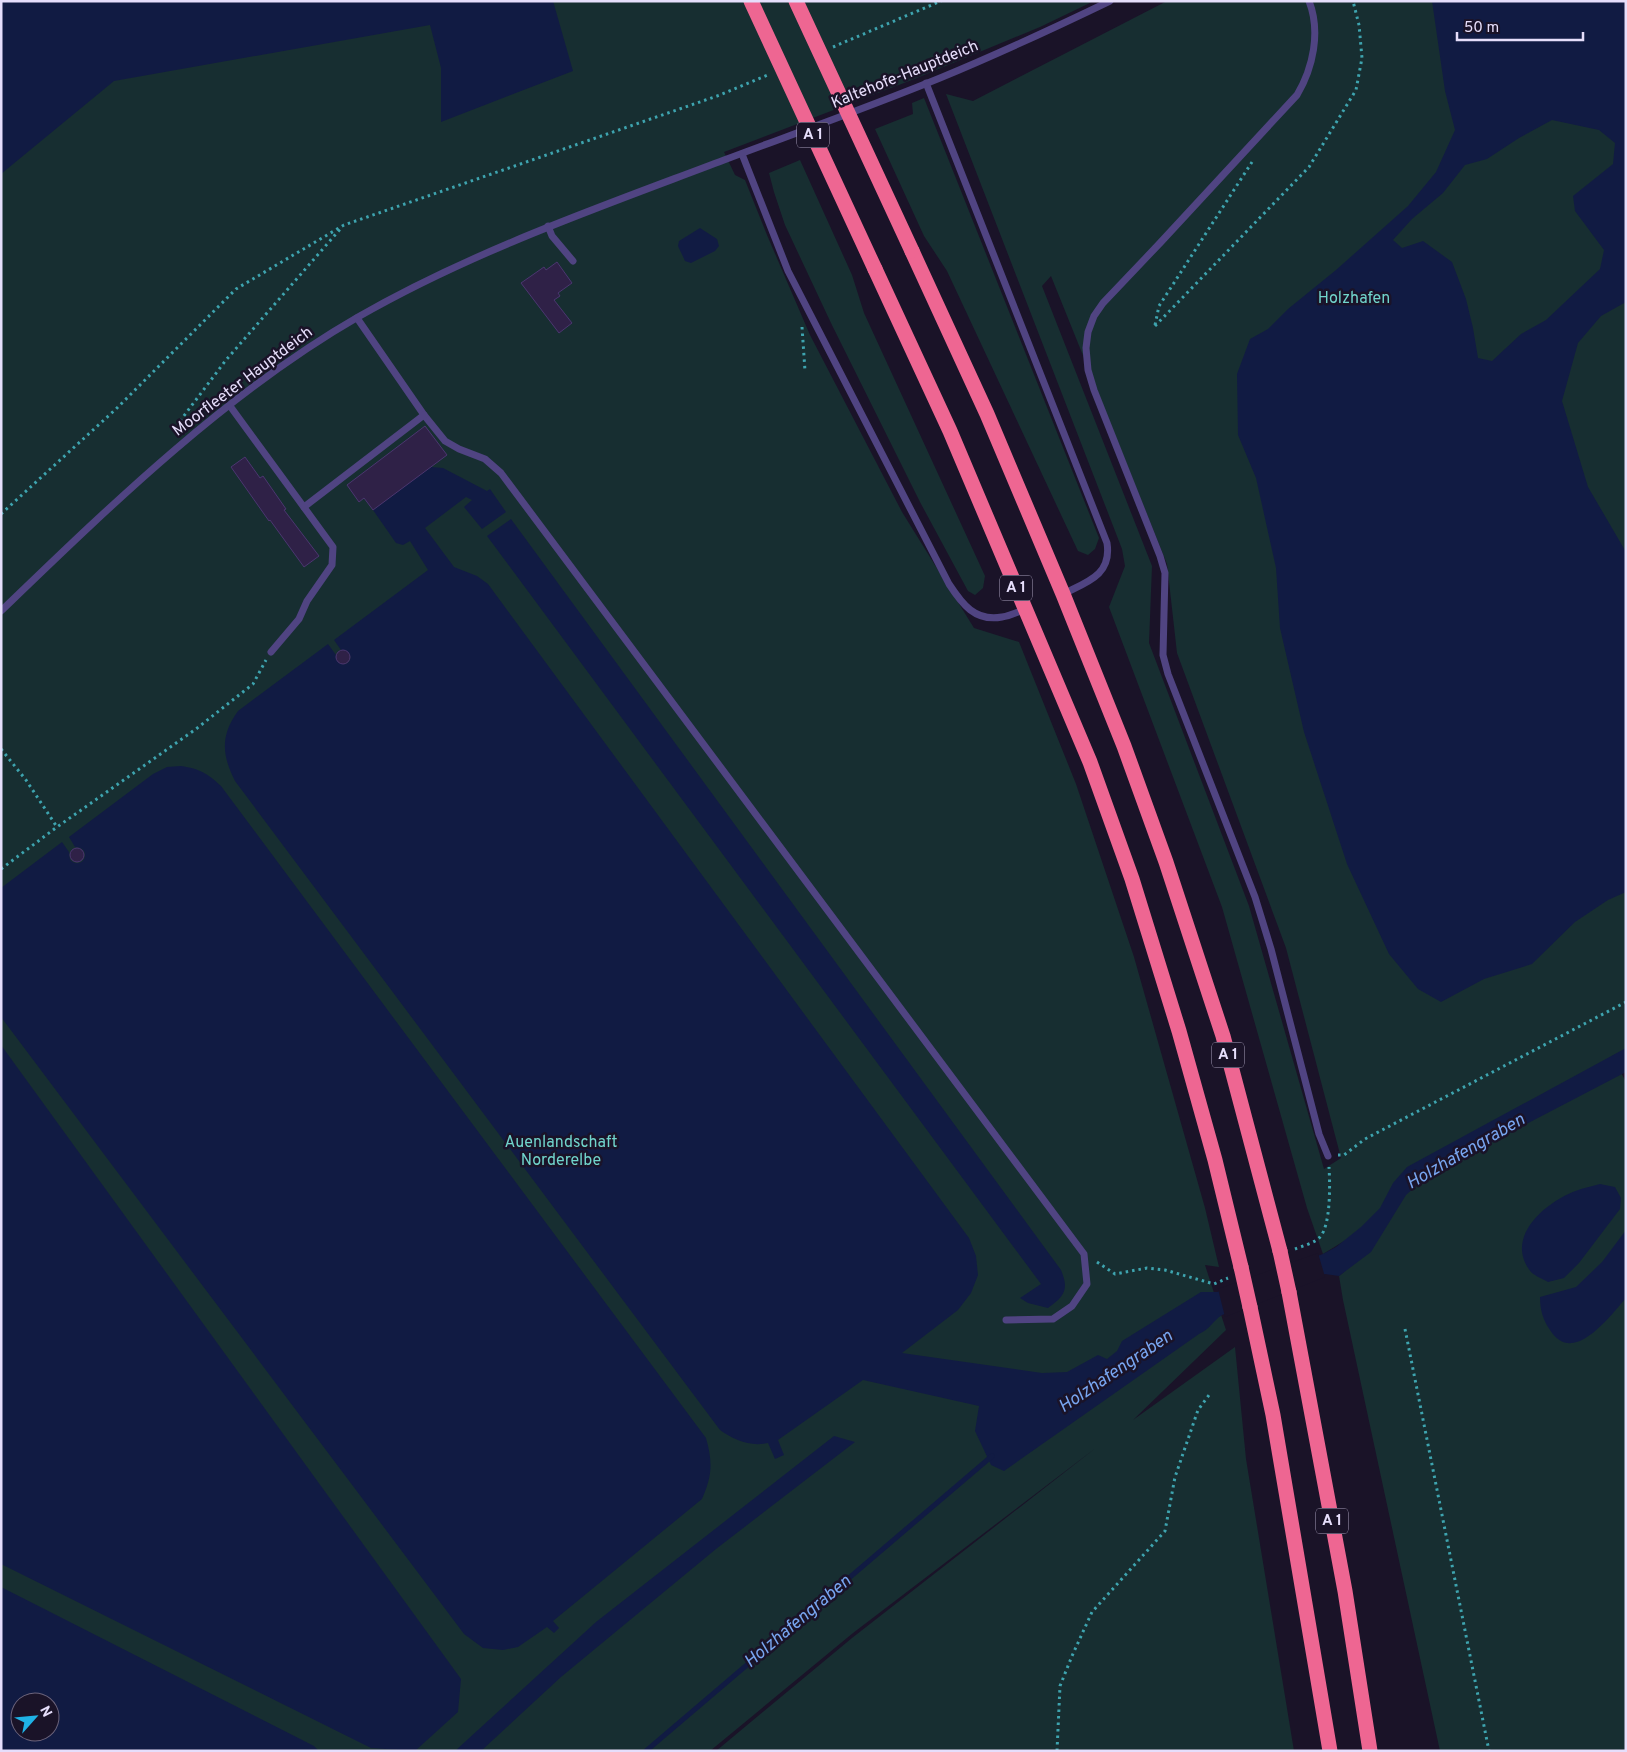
<svg xmlns="http://www.w3.org/2000/svg" width="1627" height="1752" font-family="Overpass,sans-serif">
<style>
.green{fill:#172e31;fill-rule:evenodd}
.water{fill:#111b43;fill-rule:evenodd}
.pier{fill:#1a1328}
.lines{fill:none;stroke-linecap:round;stroke-linejoin:round}
.stream{stroke:#111b43;stroke-width:5}
.building{fill:#2f2147;stroke:#4b3670}
.path{stroke:#3ea4af;stroke-width:3;stroke-dasharray:2.5 4;stroke-linecap:butt}
.lane{stroke:#504482;stroke-width:7}
.highway{stroke:#ee6692;stroke-width:15}
.highway-bridge{stroke:#ee6692;stroke-width:15}
.labels{text-anchor:middle;dominant-baseline:central;stroke-width:5;stroke-linejoin:round;paint-order:stroke}
.shield{fill:#1a1328;stroke:#a9a1bc;stroke-width:1}
.shield-label{font-size:15px;font-weight:bold;fill:#e6defb}
.street-label{font-size:16px;fill:#e6defb;stroke:#1a1328}
.park-label{font-size:16px;fill:#71d5cc;stroke:#1a1328}
.water-label{font-size:18px;font-style:italic;fill:#78a5f0;stroke:#1a1328}
</style>
<rect width="100%" height="100%" fill="#1a1328"/>
<g class="green">
<path d="M1,1H1094L1040,27L917,78L724,152L735,175L745,180L767,235L810,335L902,512L974,628L1019,642L1076,784L1134,957L1205,1208L1219,1267L1205,1265L1226,1330L1133,1420L1235,1347L1246,1459L1294,1751H716L852,1638L1097,1447L853,1633L710,1751H1ZM20,1702H50V1732H20Z"/>
<path d="M1167,1H1626V1049L1612,1056L1626,1082V1751H1440L1343,1300L1339,1276L1344,1272V1241L1323,1254L1307,1208L1222,907L1109,607L1125,566L1122,549L946,94L973,101ZM1051,276L1167,564L1177,653L1286,948L1341,1158L1324,1169L1249,906L1149,643L1152,566L1042,286Z"/>
<polygon points="924,98 1099,538 1095,549 1088,555 1078,551 947,271 924,236 875,129 913,114 912,103"/>
<polygon points="800,160 852,275 864,313 985,576 983,588 975,595 968,591 920,502 831,323 785,225 774,192 769,173"/>
</g>
<g class="water">
<polygon points="1,1 553,1 573,71 441,122 441,68 430,25 114,81 1,174"/>
<path d="M1432,1H1626V302L1601,316L1578,343L1562,401L1588,487L1626,552V892L1608,900L1575,922L1532,964L1484,979L1441,1002L1418,989L1389,954L1347,864L1304,732L1280,628L1276,568L1256,478L1238,435L1237,374L1250,339L1268,329L1288,309L1336,270L1408,206L1436,172L1455,130L1445,91ZM1552,120L1599,130L1615,143L1613,164L1573,196L1575,211L1604,250L1600,269L1546,320L1521,334L1492,361L1478,358L1473,328L1466,299L1452,262L1423,241L1402,248L1393,240L1412,219L1443,193L1465,165L1487,159L1519,138Z"/>
<polygon points="700,228 717,239 719,246 715,251 691,263 685,261 678,246 679,241"/>
<path d="M431,467L443,468L487,491L490,489L506,512L482,529L464,507L472,500L466,497L425,528L454,567L477,576L488,584L969,1238L976,1256L978,1275L971,1293L958,1310L902,1353L1042,1373L1067,1372L1098,1355L1107,1359L1117,1351L1122,1341L1201,1292H1217L1323,1254L1336,1247L1361,1227L1380,1208L1393,1183L1407,1167L1626,1048V1072L1427,1176L1406,1195L1371,1252L1339,1276L1325,1274L1222,1315C1212,1322 1210,1329 1199,1334L1004,1471L991,1465L975,1431L979,1406L863,1380L778,1440L784,1455L775,1459L768,1443C750,1447 734,1440 720,1430L235,781C222,755 220,736 238,711L328,644L336,655L337,661C349,672 358,651 341,650L334,640L428,570L410,541L403,545L396,543L373,510Z"/>
<path d="M511,519L1061,1270C1069,1289 1065,1296 1048,1308L1028,1303L1020,1298L1041,1284L487,536Z"/>
<path d="M181,766C200,769 207,773 221,786L706,1438C713,1463 712,1476 702,1499L553,1621L559,1628L554,1633L547,1627L518,1647L503,1650L483,1648L464,1634L1,1017V888L62,842L69,852L70,860C84,872 93,847 75,847L69,837L153,774L167,767Z"/>
<polygon points="1,1045 461,1679 458,1712 415,1751 371,1748 1,1564"/>
<path d="M1600,1184L1615,1187L1621,1198L1620,1209L1579,1263L1564,1278L1548,1282C1543,1279 1535,1276 1531,1272C1502,1236 1549,1199 1581,1189C1587,1187 1594,1186 1600,1184Z"/>
<path d="M1626,1230V1298C1610,1316 1573,1367 1550,1330C1543,1320 1540,1310 1540,1297L1576,1287L1602,1262Z"/>
<polygon points="834,1436 855,1442 716,1549 561,1677 481,1751 455,1751 596,1622"/>
<path d="M1,1587L314,1746L319,1751H1ZM20,1702H50V1732H20Z"/>
</g>
<polygon class="pier" points="1318,1253 1325,1277 1225,1317 1218,1289"/>
<g class="lines">
<polyline class="stream" points="646,1751 992,1456"/>
</g>
<g class="building">
<polygon points="557,262 572,283 558,293 560,296 554,300 572,323 559,333 521,283 544,267 546,270"/>
<polygon points="425,426 447,455 373,510 364,498 359,502 347,485"/>
<polygon points="245,457 260,478 263,476 286,509 284,510 319,556 304,567 270,520 269,521 231,467"/>
<circle cx="343" cy="657" r="7"/>
<circle cx="77" cy="855" r="7"/>
</g>
<g class="lines">
<g class="path">
<polyline points="833,47 941,1"/>
<polyline points="1155,325 1159,306 1252,162"/>
<polyline points="1155,326 1309,167 1356,90 1362,58 1359,25 1353,1"/>
<polyline points="802,327 805,371"/>
<polyline points="175,433 180,421 226,360 342,227"/>
<polyline points="1,514 116,409 236,289 344,225 720,95 770,74"/>
<polyline points="1,749 26,780 57,827"/>
<polyline points="1,869 57,827 196,729 253,684 266,660"/>
<polyline points="1338,1155 1344,1155 1365,1139 1626,1002"/>
<path d="M1295,1249C1302,1246 1315,1243 1320,1237C1331,1225 1330,1183 1329,1167"/>
<polyline points="1097,1262 1115,1274 1147,1268 1165,1270 1214,1284 1228,1278"/>
<polyline points="1405,1329 1489,1751"/>
<polyline points="1057,1751 1060,1686 1072,1656 1092,1612 1165,1531 1175,1477 1198,1410 1209,1395"/>
</g>
<g class="lane">
<path d="M1309,1C1321,32 1313,68 1297,95L1160,243L1103,303L1094,316L1088,332L1086,348L1088,370L1094,390L1160,556L1165,573L1163,655L1168,674L1255,897L1271,949L1319,1134L1328,1156"/>
<path d="M926,83L1107,543C1112,575 1087,582 1063,594"/>
<path d="M742,154L788,271L949,584C962,604 975,622 1002,617C1010,616 1018,612 1025,609"/>
<polyline points="548,226 552,236 573,261"/>
<polyline points="357,318 424,415 445,441 459,449 485,459 501,473 1084,1254 1087,1284 1072,1306 1053,1319 1006,1320"/>
<polyline points="230,406 333,547 332,565 307,601 299,619 271,652"/>
<polyline points="304,507 424,415"/>
<path d="M1,611C110,506 226,393 358,317C473,251 600,207 724,160C796,133 869,107 940,78C998,54 1054,28 1110,1"/>
</g>
<g class="highway">
<polyline points="912,251 987,414 1063,594 1124,746 1166,862 1223,1036 1280,1251"/>
<polyline points="875,269 950,431 1090,762 1132,879 1179,1031 1215,1160 1241,1267"/>
<polyline points="1289,1292 1345,1591 1370,1751"/>
<polyline points="1250,1307 1273,1415 1330,1751"/>
</g>
<g class="highway-bridge">
<polyline points="751,1 875,269"/>
<polyline points="796,1 912,251"/>
<polyline points="1280,1251 1289,1292"/>
<polyline points="1241,1267 1250,1307"/>
</g>
</g>
<g class="labels">
<g class="shield">
<rect x="797" y="122.5" width="32" height="25" rx="4"/>
<rect x="1000" y="575.5" width="32" height="25" rx="4"/>
<rect x="1212" y="1042.5" width="32" height="25" rx="4"/>
<rect x="1316" y="1508.5" width="32" height="25" rx="4"/>
</g>
<g class="shield-label">
<text x="813" y="135">A 1</text>
<text x="1016" y="588">A 1</text>
<text x="1228" y="1055">A 1</text>
<text x="1332" y="1521">A 1</text>
</g>
<g class="street-label">
<text transform="translate(905 75) rotate(-22)">Kaltehofe-Hauptdeich</text>
<text transform="translate(243 382) rotate(-37)">Moorfleeter Hauptdeich</text>
</g>
<g class="park-label">
<text x="1354" y="299">Holzhafen</text>
<text x="561" y="1143">Auenlandschaft<tspan x="561" dy="18">Norderelbe</tspan></text>
</g>
<g class="water-label">
<text transform="translate(1466 1152) rotate(-30)">Holzhafengraben</text>
<text transform="translate(1116 1372) rotate(-34)">Holzhafengraben</text>
<text transform="translate(798 1622) rotate(-40)">Holzhafengraben</text>
</g>
</g>
<rect width="1627" height="1752" fill="none" stroke="#e6defb" stroke-width="5"/>
<g transform="translate(35 1717) rotate(63)"><circle r="24" fill="#1a1328" stroke="#6c647c"/>
<path d="M0-4L9 19L0 12L-9 19Z" fill="#1fb2e6"/>
<text y="-8" font-size="14" font-weight="bold" text-anchor="middle" fill="#e6defb">N</text>
</g>
<path d="M1457 32v8h126v-8" fill="none" stroke="#e6defb" stroke-width="2.5"/>
<text x="1464" y="32" font-size="15" fill="#e6defb" stroke="#1a1328" stroke-width="4" paint-order="stroke">50 m</text>
</svg>
